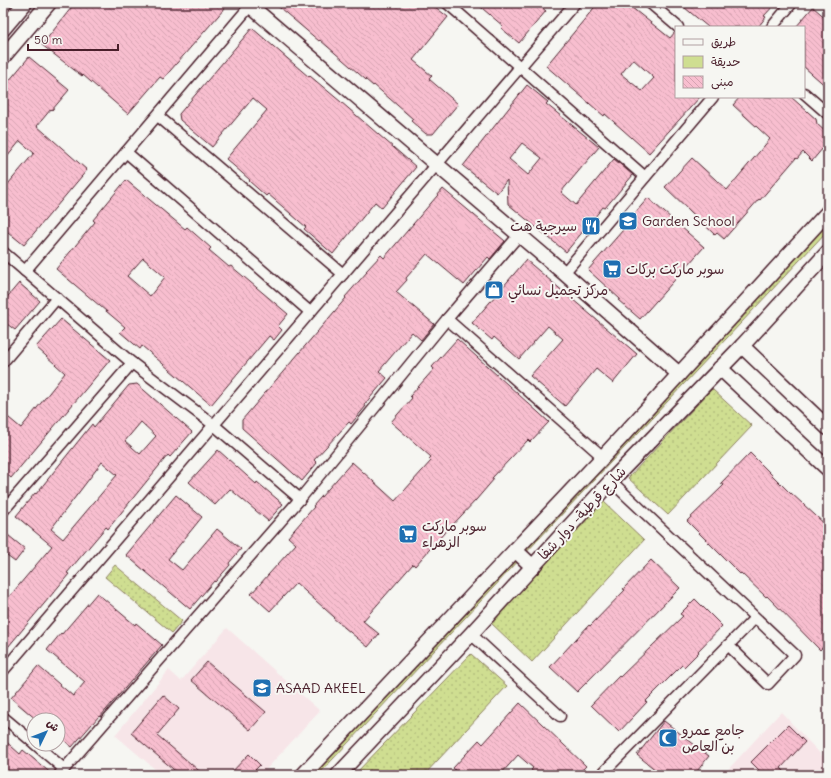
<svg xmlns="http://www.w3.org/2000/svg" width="831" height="778" font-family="Delius,'Playpen Sans Arabic',sans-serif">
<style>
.built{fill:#f7e5e8;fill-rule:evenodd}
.green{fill:url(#green-dots);stroke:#8c7e5e}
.building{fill:url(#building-back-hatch);stroke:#4a1f2b;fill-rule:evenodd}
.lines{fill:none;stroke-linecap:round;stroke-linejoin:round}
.street-casing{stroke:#4a1f2b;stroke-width:13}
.secondary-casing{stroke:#4a1f2b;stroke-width:17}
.street{stroke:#f6f6f2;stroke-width:10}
.secondary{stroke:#f6f6f2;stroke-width:14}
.labels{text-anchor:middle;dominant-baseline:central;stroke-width:4;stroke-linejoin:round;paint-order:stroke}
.poi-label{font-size:14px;fill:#4a1f2b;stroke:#f6f6f2;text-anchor:start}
.street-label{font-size:14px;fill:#4a1f2b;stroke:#f6f6f2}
</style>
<defs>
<pattern id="green-dots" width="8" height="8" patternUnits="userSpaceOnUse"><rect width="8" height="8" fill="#cfde91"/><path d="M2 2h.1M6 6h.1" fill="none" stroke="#b3be7d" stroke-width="1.8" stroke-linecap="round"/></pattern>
<pattern id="building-back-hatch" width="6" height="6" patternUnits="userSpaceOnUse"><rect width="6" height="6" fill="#f8becf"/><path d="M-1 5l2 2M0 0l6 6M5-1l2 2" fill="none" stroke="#d6a3b2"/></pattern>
</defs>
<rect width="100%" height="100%" fill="#f6f6f2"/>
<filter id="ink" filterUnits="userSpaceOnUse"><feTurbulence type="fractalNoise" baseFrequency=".025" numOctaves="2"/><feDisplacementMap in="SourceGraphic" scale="8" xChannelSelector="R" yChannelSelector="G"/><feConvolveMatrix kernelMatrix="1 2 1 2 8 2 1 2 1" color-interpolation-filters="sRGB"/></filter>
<g filter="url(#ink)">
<g class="built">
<path d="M227,628L320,711L261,775H162L115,735L169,670L181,681ZM207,662L266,712L250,730L191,681Z"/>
<polygon points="781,712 828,762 828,775 723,775"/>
</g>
<g class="green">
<polygon points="828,214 828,230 318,775 303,775"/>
<polygon points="712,389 752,426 668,515 628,478"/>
<polygon points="603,501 644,540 532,662 490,622"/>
<polygon points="115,565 182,621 172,633 105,577"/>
<polygon points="471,654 507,686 424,775 354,775"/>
</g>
<g class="building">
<polygon points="75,3 219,3 225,8 163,79 160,77 128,114 83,75 82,76 42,45"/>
<polygon points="274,3 430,3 448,17 413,60 432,76 429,79 458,104 433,134 426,134 411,121 413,119 374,85 373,86 320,40 319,41"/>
<polygon points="476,3 537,3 546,11 519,43 501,28 503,26"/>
<path d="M598,3H626L670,38L675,32L676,33V97H700L649,153L605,114L604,116L546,66ZM633,59L654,78L642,91L621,74Z"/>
<polygon points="679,3 776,3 764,16 766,17 758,27 708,27"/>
<polygon points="813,7 828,20 828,88 804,67 804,27 796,27"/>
<polygon points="252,28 309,77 310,76 341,102 416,167 382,208 375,202 333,254 304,229 306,227 268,194 266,196 249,181 250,180 226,159 267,110 253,98 212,147 180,120 179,114"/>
<polygon points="29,57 69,90 52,110 51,109 37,126 87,170 24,245 3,228 3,190 34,153 20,141 3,162 3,88"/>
<path d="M527,85L548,102L546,104L599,147L561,192L576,205L614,159L633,175L605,208L603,207L566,252L508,204L507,180L497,193L463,166ZM522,143L542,158L528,175L509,159Z"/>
<polygon points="740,97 791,97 816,119 817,124 828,134 828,142 812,161 803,152 797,159 796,158 760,200 759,199 724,239 717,233 715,235 665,187 692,158 727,190 770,139 733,105"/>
<path d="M126,180L185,229L187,227L211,248L209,250L229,267L231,266L288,314L278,326L282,330L274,340L269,336L211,405L142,346L140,349L120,332L125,327L56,269L95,222L93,220ZM143,258L165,277L150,296L127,276Z"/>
<polygon points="443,189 505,241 490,259 488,257 464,285 427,254 406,278 407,280 396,292 434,324 421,340 412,332 379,371 387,378 364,405 366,406 351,424 349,422 314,460 317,463 302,481 242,428 242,420 346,298 345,297 367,272 366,271 381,255 384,258"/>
<polygon points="648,198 704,247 640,319 618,300 620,299 588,270 623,230 622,228"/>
<polygon points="526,260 637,354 613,383 596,369 565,406 530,376 563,339 548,326 519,359 494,337 492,340 472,323"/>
<polygon points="19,283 40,301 15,330 3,321 3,302"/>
<polygon points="61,319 110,360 11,478 3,471 3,413 21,428 65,373 36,347"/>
<polygon points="457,339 549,422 530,442 528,440 492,478 494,479 476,500 446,532 445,532 415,566 413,564 363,621 379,634 368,647 333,618 334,617 296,583 270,611 251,594 296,544 288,537 314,507 313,506 352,462 395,501 431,461 429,459 431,457 391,422 412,398 410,396 434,369 432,367"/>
<path d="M137,384L192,432L170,457L168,455L108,529L106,527L67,573L69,574L3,653V604L52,546L16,516L35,493L36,494L92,424L94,427L129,385ZM141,422L156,436L140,454L125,441ZM102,462L117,475L63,539L51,529Z"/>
<polygon points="218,450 256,484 257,482 283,504 268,521 230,489 215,505 189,482"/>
<polygon points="750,453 791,494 791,493 828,527 828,642 820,650 767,596 766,597 741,573 740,574 687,521 724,485 721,483"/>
<polygon points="176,495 202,517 168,559 182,570 217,529 241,549 229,563 230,565 215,582 214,581 190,609 126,555"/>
<polygon points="3,531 25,549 15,562 3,553"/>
<polygon points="651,560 680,588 577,692 550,667 589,625 590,626 625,590 623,589"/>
<polygon points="97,593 135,625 136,623 162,645 100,717 99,716 72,747 58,735 58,720 37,720 11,698 38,666 73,696 85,682 47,650 61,633 62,634"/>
<polygon points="695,599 722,626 698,651 699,652 684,667 682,665 646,701 647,702 619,732 591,705 619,676 620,677 683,616 680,614"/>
<polygon points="207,662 266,712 250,730 191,680"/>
<polygon points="163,695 179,709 157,735 204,775 180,775 131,733"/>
<polygon points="520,703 586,766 577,775 537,775 531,770 533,768 518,755 500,775 460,775 453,768 479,740 483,744"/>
<polygon points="664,721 709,756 694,775 662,775 637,755"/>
<polygon points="788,725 805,742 781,768 788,775 764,775 751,762"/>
<polygon points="3,739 20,754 23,750 53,775 9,775 3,769"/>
<polygon points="249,754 260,765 250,775 229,775"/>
</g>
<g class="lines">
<g class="street-casing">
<g id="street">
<polyline points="447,3 645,177"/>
<polyline points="650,3 678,27"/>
<polyline points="772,27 792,3"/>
<polyline points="804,93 828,114"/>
<polyline points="158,116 343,274"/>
<polyline points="126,152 310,312"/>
<polyline points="3,252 132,363 214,425 300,499"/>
<polyline points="25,271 250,6"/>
<polyline points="564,273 713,97"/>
<polyline points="447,319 603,457"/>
<polyline points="3,362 57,298"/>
<polyline points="611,481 795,655 768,684 728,645"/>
<polyline points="3,511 132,363"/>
<polyline points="471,634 560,716"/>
<polyline points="3,671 575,3"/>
<polyline points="3,717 34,743"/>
<polyline points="35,744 64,769"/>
<polyline points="59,775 300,499 447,319 519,235"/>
<polyline points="601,775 755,618"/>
</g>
</g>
<g class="secondary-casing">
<g id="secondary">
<polyline points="247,3 564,273 679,374"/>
<polyline points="3,29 25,3"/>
<polyline points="3,57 49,3"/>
<polyline points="742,346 828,428"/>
<polyline points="720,368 828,469"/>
<polyline points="515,550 533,567"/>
<polyline points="303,775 603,457 828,212"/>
<polyline points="338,775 471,634 611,481 742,346 828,252"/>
</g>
</g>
<use href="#street" class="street"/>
<use href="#secondary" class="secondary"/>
</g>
</g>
<defs>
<g id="school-square" transform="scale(1)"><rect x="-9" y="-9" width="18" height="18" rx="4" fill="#1f6fb2" stroke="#f6f6f2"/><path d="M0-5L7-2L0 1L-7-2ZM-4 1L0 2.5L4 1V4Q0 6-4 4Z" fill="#fff"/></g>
<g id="restaurant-square" transform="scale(1)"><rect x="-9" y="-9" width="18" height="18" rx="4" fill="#1f6fb2" stroke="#f6f6f2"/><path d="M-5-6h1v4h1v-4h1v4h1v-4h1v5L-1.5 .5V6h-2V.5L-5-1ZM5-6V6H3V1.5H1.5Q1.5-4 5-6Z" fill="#fff"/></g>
<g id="supermarket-square" transform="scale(1)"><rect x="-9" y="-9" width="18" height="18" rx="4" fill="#1f6fb2" stroke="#f6f6f2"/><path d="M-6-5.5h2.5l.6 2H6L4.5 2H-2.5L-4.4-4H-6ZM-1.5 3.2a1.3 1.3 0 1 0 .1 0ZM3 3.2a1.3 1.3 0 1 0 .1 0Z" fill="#fff"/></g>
<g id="shop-square" transform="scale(1)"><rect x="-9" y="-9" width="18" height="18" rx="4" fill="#1f6fb2" stroke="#f6f6f2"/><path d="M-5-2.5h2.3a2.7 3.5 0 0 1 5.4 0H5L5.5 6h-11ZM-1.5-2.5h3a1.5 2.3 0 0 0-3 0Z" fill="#fff"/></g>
<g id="mosque-square" transform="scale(1)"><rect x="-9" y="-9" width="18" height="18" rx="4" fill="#1f6fb2" stroke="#f6f6f2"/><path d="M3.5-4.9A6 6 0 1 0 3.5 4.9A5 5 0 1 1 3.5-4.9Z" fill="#fff"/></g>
</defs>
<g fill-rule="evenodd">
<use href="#school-square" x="628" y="221"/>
<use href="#restaurant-square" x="591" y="226"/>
<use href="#supermarket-square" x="612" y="269"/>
<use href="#shop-square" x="494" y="290"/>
<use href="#supermarket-square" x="408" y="534"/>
<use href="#school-square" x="262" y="688"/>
<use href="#mosque-square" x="668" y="738"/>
</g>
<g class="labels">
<g class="poi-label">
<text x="642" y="221">Garden School</text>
<text x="577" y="226" text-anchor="end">سيرجية هت</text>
<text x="626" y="269">سوبر ماركت بركات</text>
<text x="508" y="290">مركز تجميل نسائي</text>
<text x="422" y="526">سوبر ماركت<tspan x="422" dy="16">الزهراء</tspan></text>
<text x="276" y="688">ASAAD AKEEL</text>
<text x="682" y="730">جامع عمرو<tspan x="682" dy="16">بن العاص</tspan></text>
</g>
<g class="street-label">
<text transform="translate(582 513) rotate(-47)">شارع قرطبة- دوار شفا</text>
</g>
</g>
<rect width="831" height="778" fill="none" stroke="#f6f6f2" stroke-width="16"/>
<rect x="8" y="8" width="815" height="762" fill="none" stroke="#4a1f2b" stroke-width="1.5" filter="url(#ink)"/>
<rect x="675" y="26" width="130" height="72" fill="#f6f6f2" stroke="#b1a0a2"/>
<rect x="683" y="39" width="20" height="6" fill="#f6f6f2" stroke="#b1a0a2"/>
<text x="711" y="46" font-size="12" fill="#4a1f2b">طريق</text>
<rect x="683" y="56" width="20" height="12" fill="#cfde91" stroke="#b1a0a2"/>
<text x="711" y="66" font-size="12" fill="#4a1f2b">حديقة</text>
<rect x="683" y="76" width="20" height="12" fill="url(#building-back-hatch)" stroke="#b1a0a2"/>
<text x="711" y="86" font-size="12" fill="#4a1f2b">مبنى</text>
<g transform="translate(46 732) rotate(47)"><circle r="19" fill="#f6f6f2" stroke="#b1a0a2"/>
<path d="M0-3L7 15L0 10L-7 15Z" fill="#1f6fb2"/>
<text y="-6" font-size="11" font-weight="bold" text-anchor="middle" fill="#4a1f2b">ش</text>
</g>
<path d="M28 44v6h90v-6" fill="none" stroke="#4a1f2b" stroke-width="2"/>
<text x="34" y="44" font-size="12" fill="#4a1f2b" stroke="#f6f6f2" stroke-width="3" paint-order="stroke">50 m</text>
</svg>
